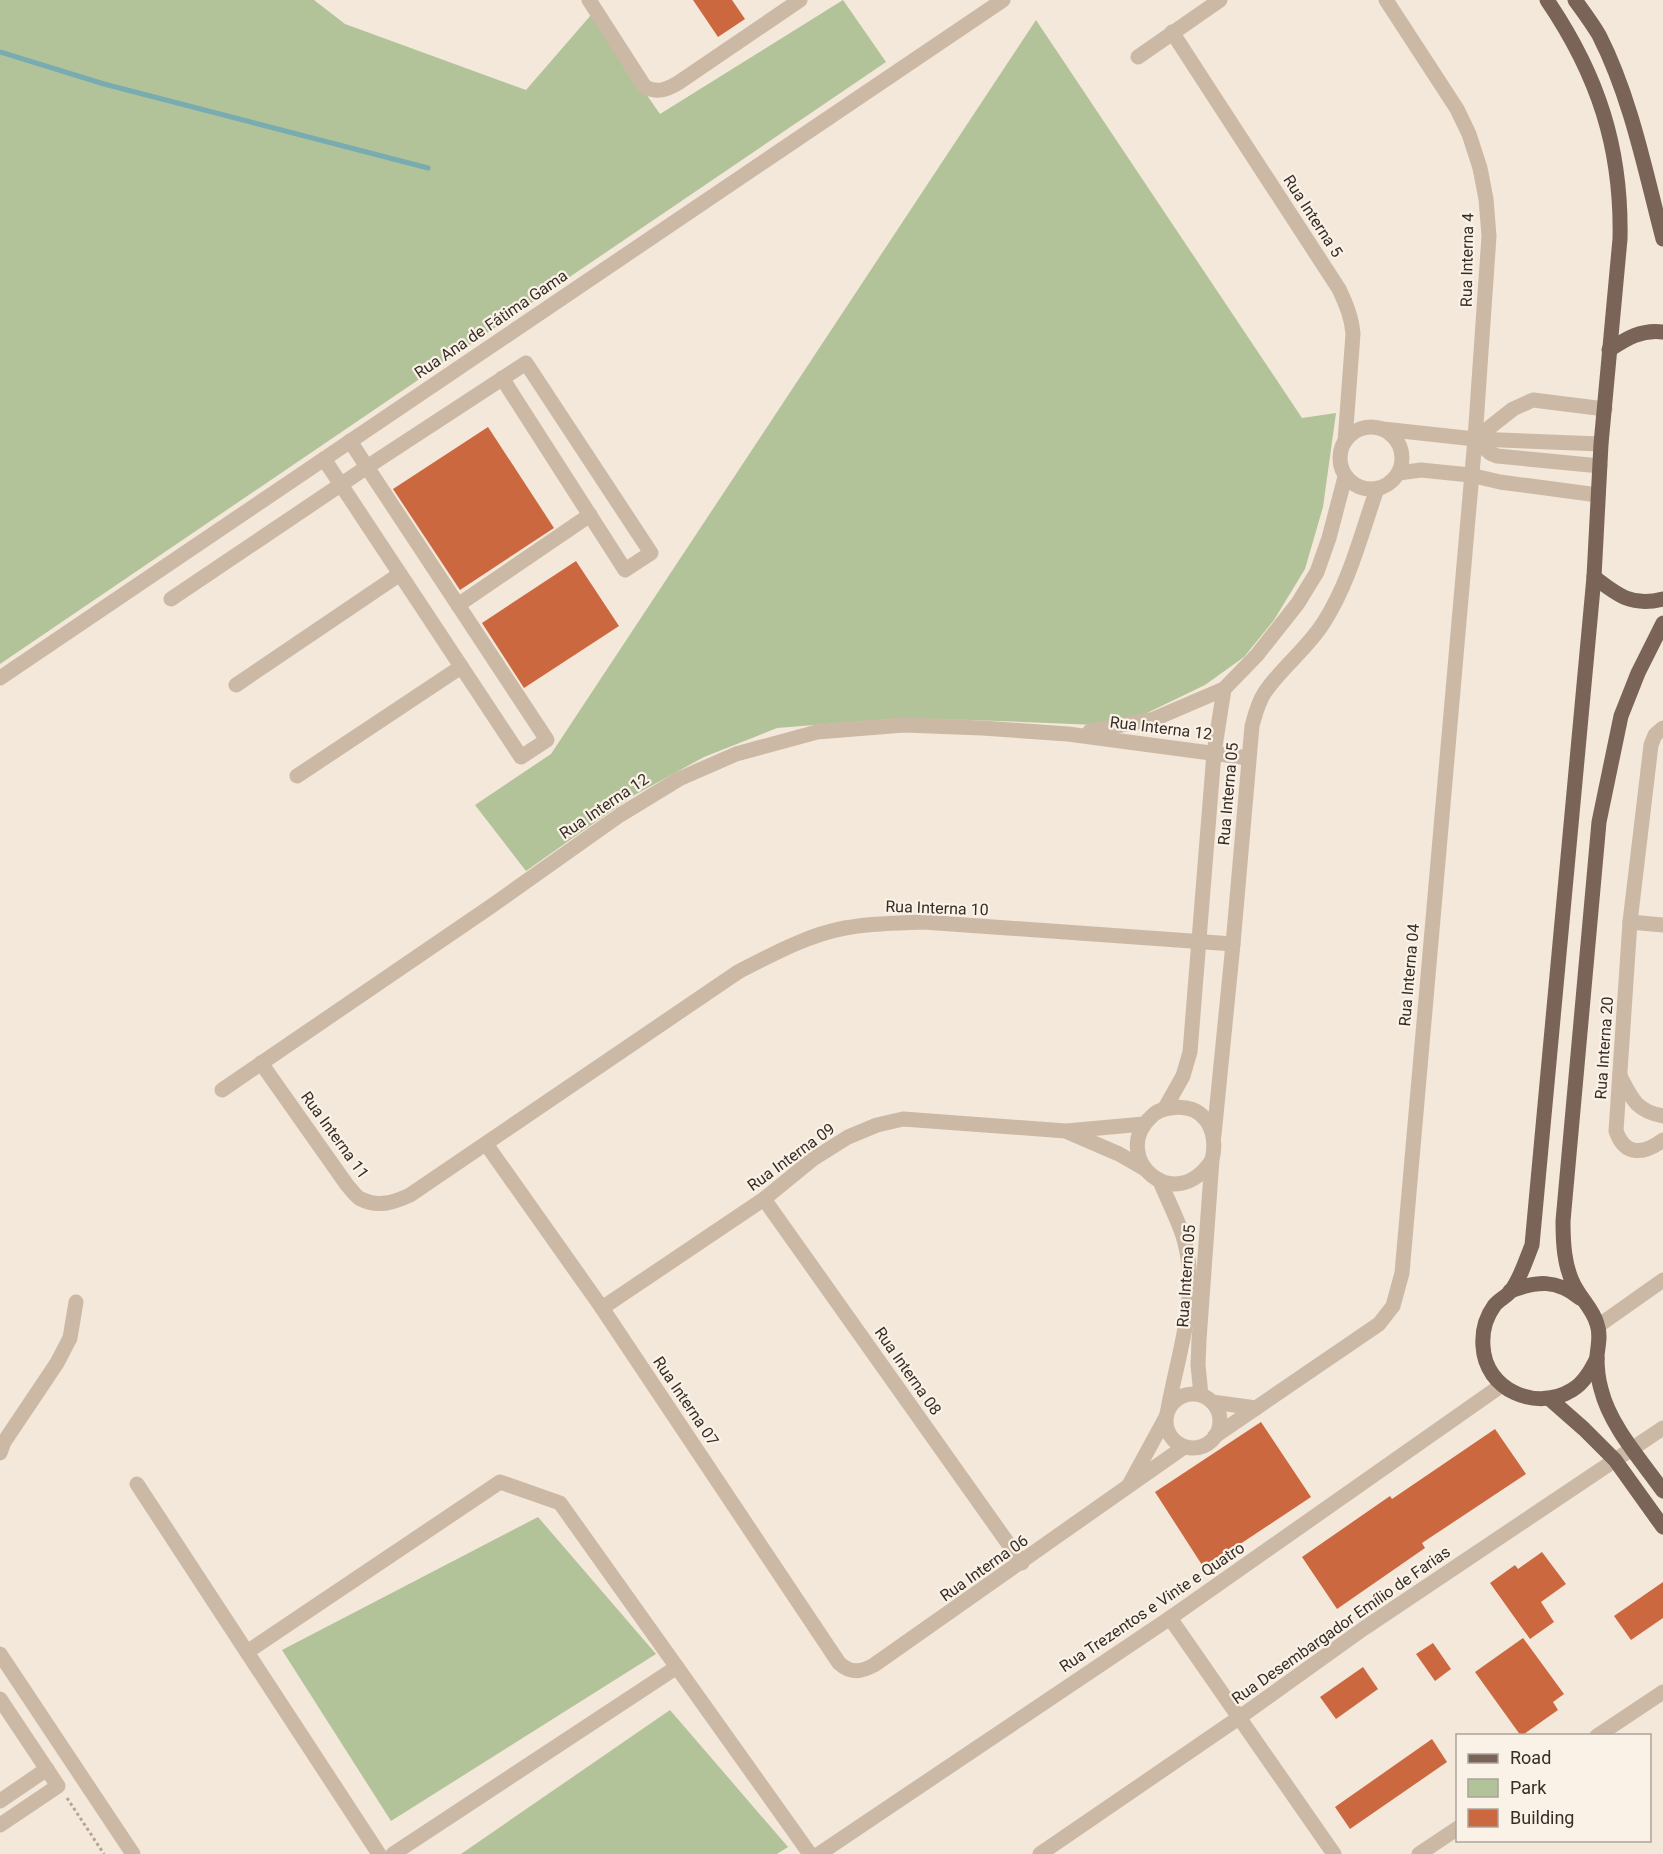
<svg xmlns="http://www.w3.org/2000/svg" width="1663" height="1854" font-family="Roboto,sans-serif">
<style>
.green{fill:#b3c399}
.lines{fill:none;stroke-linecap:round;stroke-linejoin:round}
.stream{stroke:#78acb1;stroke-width:5}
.building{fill:#cc683f}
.path{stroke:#b7a390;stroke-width:3;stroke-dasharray:3 3;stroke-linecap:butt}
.minor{stroke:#ccb9a5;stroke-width:15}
.major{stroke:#7a6457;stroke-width:15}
.labels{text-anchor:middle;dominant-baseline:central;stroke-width:4.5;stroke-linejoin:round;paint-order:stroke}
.street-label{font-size:16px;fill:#372d27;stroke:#faf2e7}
</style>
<rect width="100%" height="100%" fill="#f3e8da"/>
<g class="green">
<polygon points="0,0 314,0 345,24 526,90 591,15 660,114 843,0 886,62 0,664"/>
<polygon points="1036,20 1302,418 1336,413 1323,507 1305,569 1274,620 1244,657 1205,685 1147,713 1097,725 971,720 890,719 777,728 704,757 631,797 526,871 475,805 551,754"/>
<polygon points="538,1517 656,1654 391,1821 282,1650"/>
<polygon points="670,1710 788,1847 777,1854 461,1854"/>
</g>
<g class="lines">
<polyline class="stream" points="0,52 104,84 428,168"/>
</g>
<g class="building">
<polygon points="693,0 732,0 745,19 718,37"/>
<polygon points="488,427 554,528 460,590 393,489"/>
<polygon points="576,561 619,626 524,688 482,623"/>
<polygon points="1261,1422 1311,1497 1204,1568 1155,1492"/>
<polygon points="1495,1429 1526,1474 1422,1543 1425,1548 1337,1609 1302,1557 1390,1496 1392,1499"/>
<polygon points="1542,1552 1566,1584 1541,1602 1554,1622 1530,1639 1490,1583 1515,1565 1518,1569"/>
<polygon points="1663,1582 1663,1618 1631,1640 1614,1616"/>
<polygon points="1523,1638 1564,1694 1553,1702 1558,1710 1521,1736 1475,1672"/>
<polygon points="1433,1643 1451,1669 1435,1681 1416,1654"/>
<polygon points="1363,1667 1378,1689 1336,1719 1320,1697"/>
<polygon points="1432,1739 1447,1762 1350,1829 1335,1807"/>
</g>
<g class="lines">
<polyline class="path" points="67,1798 104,1854"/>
<g class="minor">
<path d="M589,0L645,87C658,93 666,90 678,83L800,0"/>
<path d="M1172,32L1339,289C1346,304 1352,318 1353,334L1345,441"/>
<polyline points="1138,57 1220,0"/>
<circle cx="1371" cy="458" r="31"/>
<polyline points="1383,429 1475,439 1601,444"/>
<polyline points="1475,439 1513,409 1533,400 1605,409"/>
<polyline points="1475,439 1490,453 1497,456 1600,466"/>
<polyline points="324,459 521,757 547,740 367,467 526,363 651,553 625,570 502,378"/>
<polyline points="1399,473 1421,470 1470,475 1500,482 1598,495"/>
<polyline points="171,599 367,467 350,441"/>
<polyline points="458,605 590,515"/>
<polyline points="0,678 1003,0"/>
<polyline points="236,685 400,574"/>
<path d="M1663,728L1655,735L1651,745L1630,922L1616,1131C1625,1157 1644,1154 1663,1140"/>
<polyline points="1090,731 1154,719 1224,689"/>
<polyline points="297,776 461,667"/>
<polyline points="1630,922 1663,925"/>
<path d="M261,1063L347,1185C351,1189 356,1197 361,1199C378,1208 395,1202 410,1195L738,972C771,955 807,935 845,928C871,923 896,923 923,922L1233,944"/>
<path d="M1620,1076C1632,1099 1636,1111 1663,1116"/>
<polyline points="222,1090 490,907 620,815 679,779 736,754 817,732 904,725 982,728 1068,734 1248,758"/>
<polyline points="1165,1108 1183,1076 1190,1052 1214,753 1224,689 1257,655 1298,603 1317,572 1329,538 1345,477"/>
<polyline points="1068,1132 1119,1154 1145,1169"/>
<path d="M1214,1135L1233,944L1252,726C1255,715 1258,702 1265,692C1282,667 1308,648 1324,622C1350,581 1361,534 1377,489"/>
<path d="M486,1144L602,1308L839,1663C851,1674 861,1672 874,1665L1184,1447"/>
<path d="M1160,1181C1167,1199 1177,1217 1183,1236C1201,1293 1178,1353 1168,1409"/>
<polyline points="764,1199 1022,1563"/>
<polyline points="602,1308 764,1199 813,1159 848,1137 877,1125 903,1119 1066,1131 1144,1124"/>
<polyline points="1598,1326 1663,1280"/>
<circle cx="1193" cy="1421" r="27"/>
<path d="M1201,1395L1198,1365L1199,1340L1212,1160C1219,1130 1204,1102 1170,1108C1162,1109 1155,1112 1150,1118C1110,1157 1174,1218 1212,1160"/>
<polyline points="1212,1402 1256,1408"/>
<polyline points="1215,1436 1379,1324 1393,1306 1402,1273 1475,439 1489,236 1486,199 1480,168 1469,134 1457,109 1386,0"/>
<polyline points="0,1453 4,1442 57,1363 70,1338 76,1302"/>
<polyline points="137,1484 379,1854"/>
<polyline points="1129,1485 1166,1417"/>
<polyline points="1170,1618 1334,1854"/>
<polyline points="247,1652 500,1482 560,1503 810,1854"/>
<polyline points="0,1654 133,1854"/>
<polyline points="0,1699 58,1786 0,1825"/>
<polyline points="1597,1736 1663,1692"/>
<polyline points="0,1801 47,1769"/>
<polyline points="393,1854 677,1667"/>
<polyline points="819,1854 1170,1618 1502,1385"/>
<polyline points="1040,1854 1240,1717 1363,1629 1663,1428"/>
<polyline points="1419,1854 1458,1828"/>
</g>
<g class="major">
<path d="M1547,0C1598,75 1622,148 1620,239L1601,444L1594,577L1532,1245C1526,1260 1521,1277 1511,1291C1506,1297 1498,1300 1494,1306C1486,1317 1482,1332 1483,1346C1485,1390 1536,1412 1572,1390C1584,1383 1591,1370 1597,1358"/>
<path d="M1575,0C1583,11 1592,23 1599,35C1631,98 1645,170 1663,239"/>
<path d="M1609,350C1626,339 1641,329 1663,332"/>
<path d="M1594,577C1617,595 1632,607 1663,599"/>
<path d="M1663,623L1638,673L1621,716L1599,822L1563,1221C1563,1242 1564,1266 1574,1285C1581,1299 1593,1309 1597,1324C1601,1335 1598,1345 1597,1356C1597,1366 1598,1379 1601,1389C1610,1426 1641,1460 1663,1491"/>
<path d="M1510,1291C1537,1281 1556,1279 1580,1298"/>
<polyline points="1551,1400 1584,1429 1615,1460 1663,1527"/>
</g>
</g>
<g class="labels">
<g class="street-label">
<text transform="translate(1313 216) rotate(57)">Rua Interna 5</text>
<text transform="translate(1467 260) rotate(-89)">Rua Interna 4</text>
<text transform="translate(491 324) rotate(-34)">Rua Ana de Fátima Gama</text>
<text transform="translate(1161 728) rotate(7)">Rua Interna 12</text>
<text transform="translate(1228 794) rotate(-85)">Rua Interna 05</text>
<text transform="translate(604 806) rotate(-34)">Rua Interna 12</text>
<text transform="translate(937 908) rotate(2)">Rua Interna 10</text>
<text transform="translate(1409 975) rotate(-85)">Rua Interna 04</text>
<text transform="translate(1604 1048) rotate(-86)">Rua Interna 20</text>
<text transform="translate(335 1135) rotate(54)">Rua Interna 11</text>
<text transform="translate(791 1157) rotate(-36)">Rua Interna 09</text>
<text transform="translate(1186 1276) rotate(-86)">Rua Interna 05</text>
<text transform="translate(908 1371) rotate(55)">Rua Interna 08</text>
<text transform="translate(686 1401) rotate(56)">Rua Interna 07</text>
<text transform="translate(984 1568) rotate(-35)">Rua Interna 06</text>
<text transform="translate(1152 1607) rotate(-34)">Rua Trezentos e Vinte e Quatro</text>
<text transform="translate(1341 1625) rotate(-35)">Rua Desembargador Emílio de Farias</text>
</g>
</g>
<rect x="1456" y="1734" width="195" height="108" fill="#faf2e7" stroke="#aca39a" stroke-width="1.5"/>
<rect x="1468" y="1754" width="30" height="9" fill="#7a6457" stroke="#aca39a" stroke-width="1.5"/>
<text x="1510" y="1764" font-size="18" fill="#372d27">Road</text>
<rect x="1468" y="1779" width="30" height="18" fill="#b3c399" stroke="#aca39a" stroke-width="1.5"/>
<text x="1510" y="1794" font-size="18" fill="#372d27">Park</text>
<rect x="1468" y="1809" width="30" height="18" fill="#cc683f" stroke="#aca39a" stroke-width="1.5"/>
<text x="1510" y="1824" font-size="18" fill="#372d27">Building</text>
</svg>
